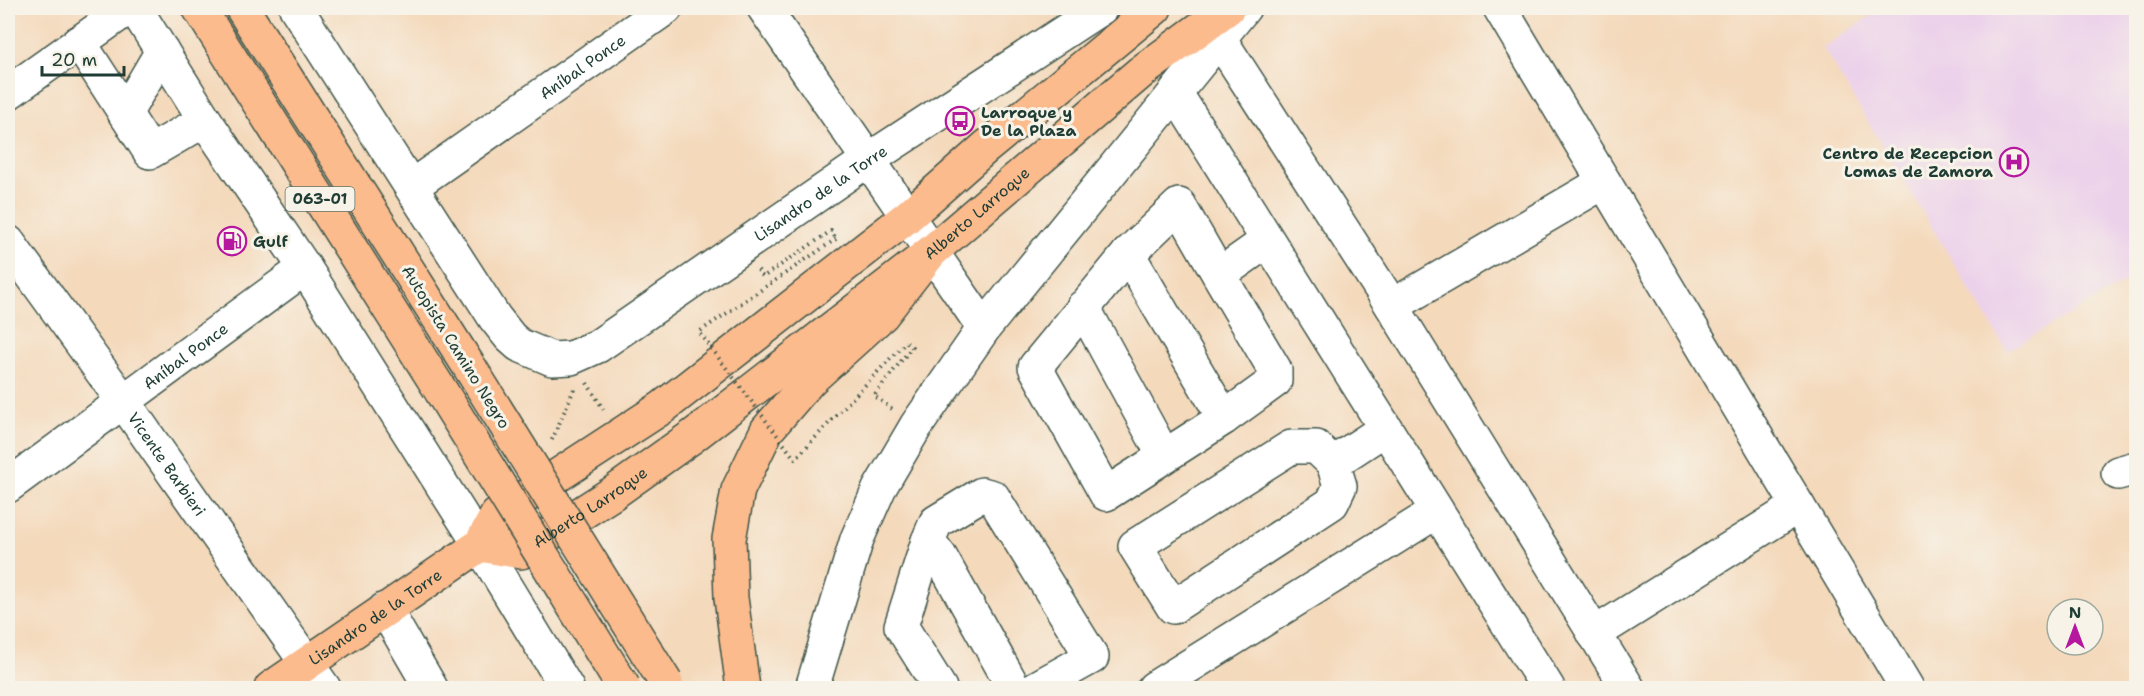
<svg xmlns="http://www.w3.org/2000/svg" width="2144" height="696" font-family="'Shantell Sans',sans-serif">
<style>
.built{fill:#ecd1ea}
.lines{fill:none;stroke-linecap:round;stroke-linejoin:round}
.minor-casing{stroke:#3f5448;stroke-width:36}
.major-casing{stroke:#3f5448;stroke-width:36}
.highway-casing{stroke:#3f5448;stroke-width:36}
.path{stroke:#3f5448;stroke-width:4;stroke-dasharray:1.5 4.5;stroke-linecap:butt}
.minor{stroke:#fff;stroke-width:33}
.major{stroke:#fbbb8d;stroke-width:33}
.highway{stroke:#fbbb8d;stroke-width:33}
.highway-bridge-casing{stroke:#3f5448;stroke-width:36;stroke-linecap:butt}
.path-bridge{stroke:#3f5448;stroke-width:4;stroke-dasharray:1.5 4.5;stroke-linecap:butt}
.highway-bridge{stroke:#fbbb8d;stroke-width:33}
.labels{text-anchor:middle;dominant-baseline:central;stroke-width:6;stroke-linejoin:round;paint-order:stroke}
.shield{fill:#f7f3e8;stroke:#60746a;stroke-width:1.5}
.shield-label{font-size:15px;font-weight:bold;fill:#1f3d34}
.street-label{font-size:16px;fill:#1f3d34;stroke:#f7f3e8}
.poi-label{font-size:16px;font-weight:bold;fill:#1f3d34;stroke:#f7f3e8;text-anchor:start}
</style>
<rect width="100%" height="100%" fill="#f7f3e8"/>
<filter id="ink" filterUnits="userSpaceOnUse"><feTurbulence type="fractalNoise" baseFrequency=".0167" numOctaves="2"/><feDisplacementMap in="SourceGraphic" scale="12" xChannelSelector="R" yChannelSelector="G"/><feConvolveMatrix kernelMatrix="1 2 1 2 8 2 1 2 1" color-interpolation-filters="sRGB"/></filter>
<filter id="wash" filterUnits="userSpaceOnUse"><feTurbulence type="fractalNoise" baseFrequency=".008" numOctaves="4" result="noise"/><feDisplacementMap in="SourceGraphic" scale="24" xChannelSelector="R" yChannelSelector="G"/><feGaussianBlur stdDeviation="1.35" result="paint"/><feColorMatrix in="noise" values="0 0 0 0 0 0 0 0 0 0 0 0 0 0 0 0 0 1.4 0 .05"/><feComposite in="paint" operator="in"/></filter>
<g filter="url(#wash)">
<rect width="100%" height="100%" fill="#f4d9bb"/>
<polygon class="built" points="1882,8 2136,8 2136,276 2007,351 1823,48"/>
</g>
<g filter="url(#ink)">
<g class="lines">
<g class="minor-casing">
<g id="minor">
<polyline points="135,8 205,120 305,268 480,545 567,688"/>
<path id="s1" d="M296,8L495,318L510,337L519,345L552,359L571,358L598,346L868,160L1101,8"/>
<polyline points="764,8 984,328"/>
<polyline points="1500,8 1907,688"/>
<polyline points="1219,38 1392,306 1628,688"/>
<polyline points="79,42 150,152 205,120"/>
<polyline points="1175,92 1548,688"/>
<polyline points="8,93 128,8"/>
<polyline points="125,114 162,51"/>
<path id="s2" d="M412,186L666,8"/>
<path id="s3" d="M8,242L123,401L324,688"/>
<polyline points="1128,254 1224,418"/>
<polyline points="1219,275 1275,370 1275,381 1224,418 1106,494 1035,367 1128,254 1179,205 1219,275 1267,241"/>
<polyline points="1392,306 1604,182"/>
<polyline points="1083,307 1164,456"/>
<polyline points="1333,463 1340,486 1332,503 1173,607 1135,546 1291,447 1316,447 1333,463 1385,429"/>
<polyline points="2118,473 2136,468"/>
<path id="s4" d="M8,486L305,268"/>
<polyline points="928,541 901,626 940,688"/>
<polyline points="385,609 431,688"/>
<polyline points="1594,634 1798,506"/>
<polyline points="812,688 857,539 879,489 916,426 984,328 1244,8"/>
<polyline points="1014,688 940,556 928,541 936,522 982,494 993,497 1092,657 1036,688"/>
<polyline points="1154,688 1436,512"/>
</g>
</g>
<g class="major-casing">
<g id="major">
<path id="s5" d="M480,545L521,552L613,493L693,436L931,252L1141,72L1228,8"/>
<path id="s6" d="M271,688L480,545L497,515L663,407L907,217L985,148L1155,8"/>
</g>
</g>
<g class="highway-casing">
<g id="highway">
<polyline points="199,8 441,391"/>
<polyline points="242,8 472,371"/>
<polyline points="743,688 731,598 729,539 738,490 767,430 810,380 882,315 931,252"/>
</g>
</g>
<g class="path">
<polyline points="758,270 763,277 831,231 835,237"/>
<polyline points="587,383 604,410"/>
<polyline points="892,409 874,396 912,347 906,342"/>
<polyline points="552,440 575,387"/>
</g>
<use href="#minor" class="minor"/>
<use href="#major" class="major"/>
<use href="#highway" class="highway"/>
<g class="highway-bridge-casing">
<g id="highway-bridge">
<polyline points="472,371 666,683"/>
<polyline points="441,391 624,688"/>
</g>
</g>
<polyline class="path-bridge" points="836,239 699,332 795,459 906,342"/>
<use href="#highway-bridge" class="highway-bridge"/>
</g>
</g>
<defs>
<g id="bus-ring" transform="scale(1.5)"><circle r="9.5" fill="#f7f3e8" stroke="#b5179e" stroke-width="1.5"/><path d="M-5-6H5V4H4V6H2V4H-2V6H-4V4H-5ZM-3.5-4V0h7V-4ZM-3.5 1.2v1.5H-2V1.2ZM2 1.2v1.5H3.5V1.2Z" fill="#b5179e"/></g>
<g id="hospital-ring" transform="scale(1.5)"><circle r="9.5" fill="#f7f3e8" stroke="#b5179e" stroke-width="1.5"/><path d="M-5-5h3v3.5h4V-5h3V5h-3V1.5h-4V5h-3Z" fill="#b5179e"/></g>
<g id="fuel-ring" transform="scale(1.5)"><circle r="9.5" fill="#f7f3e8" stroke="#b5179e" stroke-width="1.5"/><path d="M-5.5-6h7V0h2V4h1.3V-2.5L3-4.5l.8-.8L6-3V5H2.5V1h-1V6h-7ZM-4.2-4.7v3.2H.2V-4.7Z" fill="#b5179e"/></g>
</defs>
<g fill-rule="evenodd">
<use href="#bus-ring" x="960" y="121"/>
<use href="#hospital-ring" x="2014" y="162"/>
<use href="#fuel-ring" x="232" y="241"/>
</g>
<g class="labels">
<rect class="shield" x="285.5" y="187" width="69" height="24" rx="4.5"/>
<g class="shield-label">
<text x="320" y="199">063-01</text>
</g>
<g class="street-label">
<text stroke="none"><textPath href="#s2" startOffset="208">Aníbal Ponce</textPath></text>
<text stroke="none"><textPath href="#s1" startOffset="759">Lisandro de la Torre</textPath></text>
<text stroke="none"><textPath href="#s5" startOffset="610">Alberto Larroque</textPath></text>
<text transform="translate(456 347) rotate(58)">Autopista Camino Negro</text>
<text stroke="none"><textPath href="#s4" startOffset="220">Aníbal Ponce</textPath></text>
<text stroke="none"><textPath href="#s3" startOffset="273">Vicente Barbieri</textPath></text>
<text stroke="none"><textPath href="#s5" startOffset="124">Alberto Larroque</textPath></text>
<text stroke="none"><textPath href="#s6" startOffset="126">Lisandro de la Torre</textPath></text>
</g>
<g class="poi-label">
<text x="981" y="112">Larroque y<tspan x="981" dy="18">De la Plaza</tspan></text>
<text x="1993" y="153" text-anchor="end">Centro de Recepcion<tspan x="1993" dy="18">Lomas de Zamora</tspan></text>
<text x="253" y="241">Gulf</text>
</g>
</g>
<rect width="2144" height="696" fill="none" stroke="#f7f3e8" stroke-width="30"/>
<g transform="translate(2075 627)"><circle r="28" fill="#f7f3e8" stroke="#a1aaa0" stroke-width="1.5"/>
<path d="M0-4.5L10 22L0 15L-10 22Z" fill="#b5179e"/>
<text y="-9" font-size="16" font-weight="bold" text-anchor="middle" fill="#1f3d34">N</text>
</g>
<path d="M42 66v9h82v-9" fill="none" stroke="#1f3d34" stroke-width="3"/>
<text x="51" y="66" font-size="18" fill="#1f3d34" stroke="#f7f3e8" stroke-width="4.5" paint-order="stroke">20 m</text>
</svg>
